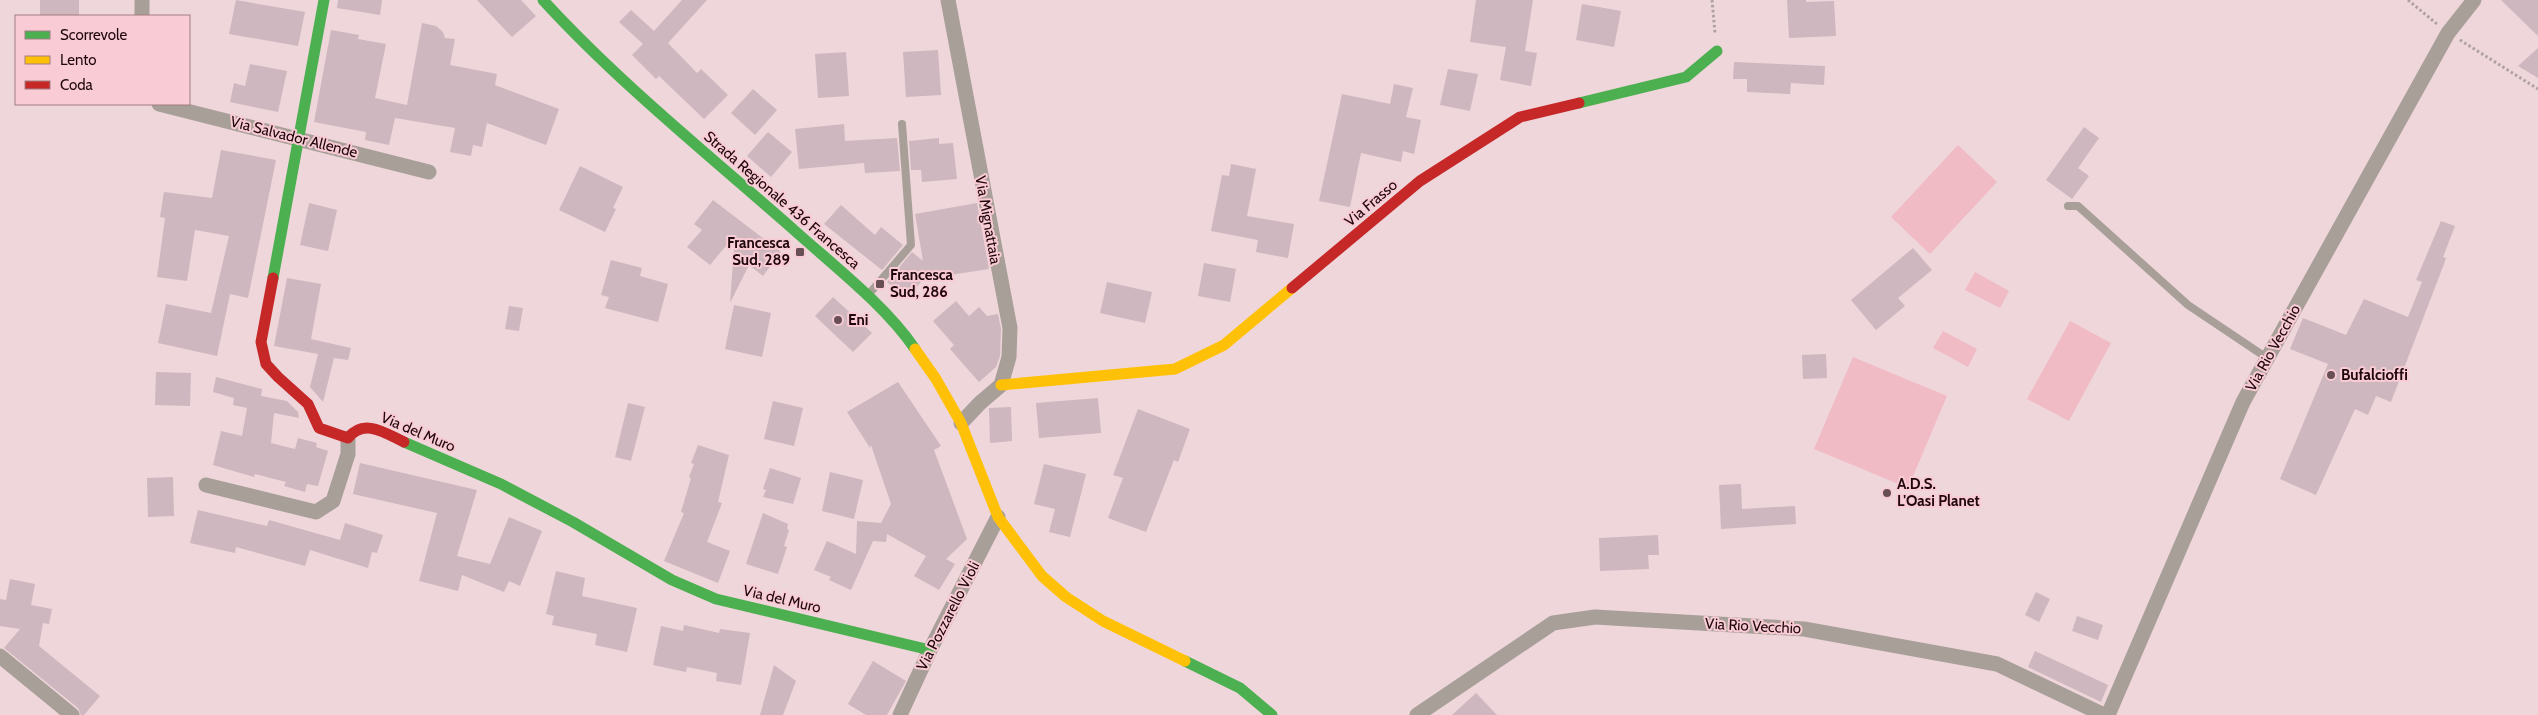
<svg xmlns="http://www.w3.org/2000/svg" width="2538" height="715" font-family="Cabin,sans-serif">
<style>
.green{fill:#f1bbc6}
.building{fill:#ceb7bf}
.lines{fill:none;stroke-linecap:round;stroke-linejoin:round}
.path{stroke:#aea19f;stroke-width:3;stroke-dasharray:2.5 2.5;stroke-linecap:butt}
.lane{stroke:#a99f99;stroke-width:8}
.street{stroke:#a99f99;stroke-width:15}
.fast{stroke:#4caf50;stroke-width:11}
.slow{stroke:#ffc107;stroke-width:11}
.jam{stroke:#c62828;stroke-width:11}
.poi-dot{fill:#674f55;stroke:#f9cbd4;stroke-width:2}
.labels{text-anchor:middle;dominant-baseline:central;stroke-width:4;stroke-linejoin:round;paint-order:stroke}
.street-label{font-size:15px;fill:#1f070d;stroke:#f9cbd4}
.poi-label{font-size:15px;font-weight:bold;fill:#1f070d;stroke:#f9cbd4;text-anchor:start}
</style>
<rect width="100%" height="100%" fill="#eed6da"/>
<g class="green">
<polygon points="1958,145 1997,182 1930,254 1891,217"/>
<polygon points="1975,272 2009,291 2000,308 1965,290"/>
<polygon points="2070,321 2111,343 2069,421 2027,399"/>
<polygon points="1943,331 1977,349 1968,367 1933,348"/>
<polygon points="1853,357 1947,396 1908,488 1814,449"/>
</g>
<g class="building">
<rect x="40" y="0" width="39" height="16"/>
<polygon points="236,0 305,12 298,46 229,34"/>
<polygon points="338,0 382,0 380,15 337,8"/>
<polygon points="477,0 521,0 536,16 512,37"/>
<polygon points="682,0 707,0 668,43 697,73 701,69 728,95 704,119 659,76 656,79 632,55 643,44 619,22 631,10 654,31"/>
<polygon points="1476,0 1533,0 1525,51 1537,53 1531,86 1500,80 1506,47 1470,42"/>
<polygon points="1787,0 1806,0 1806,2 1834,1 1836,36 1789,38"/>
<polygon points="2501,0 2538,0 2538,36"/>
<polygon points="1582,4 1621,11 1614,47 1576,40"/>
<polygon points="422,23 436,26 443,32 445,38 455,39 450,65 497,74 495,85 559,109 546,145 487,123 482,147 473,145 471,156 450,152 455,128 395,118 389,145 365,140 366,132 314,122 331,30 359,35 358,39 386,44 375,98 407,105"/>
<polygon points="2538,48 2538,78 2518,66"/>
<polygon points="938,50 941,95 906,97 903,52"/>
<polygon points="846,52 849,96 818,98 815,54"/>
<polygon points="1734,62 1825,66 1824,85 1791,83 1790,94 1747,92 1747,79 1733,79"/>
<polygon points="250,64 287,71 278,112 230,102 234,83 245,86"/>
<polygon points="1448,69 1478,74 1470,111 1440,105"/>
<polygon points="1394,84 1413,88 1406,117 1421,120 1414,154 1403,151 1401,162 1361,153 1350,207 1319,201 1342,94 1390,104"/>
<polygon points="753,89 777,110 755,135 731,113"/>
<polygon points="844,124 845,141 897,138 900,171 865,173 864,163 799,169 795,129"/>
<polygon points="2084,127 2099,138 2078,168 2089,176 2072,199 2046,180"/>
<polygon points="768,132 792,152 771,177 747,156"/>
<polygon points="939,138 939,144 953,143 957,179 922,182 921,170 911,170 909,141"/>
<polygon points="221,150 276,160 248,298 230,294 217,356 158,343 166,304 211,313 229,236 195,230 187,281 157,277 165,218 160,217 164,192 212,198"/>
<polygon points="1231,164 1256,169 1247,216 1294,224 1288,258 1256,252 1258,240 1211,231 1222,175 1229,176"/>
<polygon points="580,166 623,187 613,208 616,209 605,232 559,210"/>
<polygon points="713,200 781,252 763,276 749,265 730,303 735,235 710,265 687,247 702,230 694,224"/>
<polygon points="309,203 337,210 328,251 300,245"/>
<polygon points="977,203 989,269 950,275 949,270 929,273 906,299 887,282 912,252 923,261 915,214"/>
<polygon points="841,205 875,235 881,227 903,245 882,270 824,224"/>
<polygon points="2441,221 2455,226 2443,257 2446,258 2444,264 2391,402 2376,396 2368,415 2355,409 2316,495 2280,479 2328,364 2290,349 2303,318 2346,335 2364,299 2408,317 2422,282 2416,280"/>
<polygon points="1913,248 1932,270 1898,298 1905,306 1876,330 1851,300"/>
<polygon points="611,260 642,268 640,276 668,284 658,322 605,308 609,297 601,295"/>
<polygon points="1204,263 1236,269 1230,302 1198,296"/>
<polygon points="287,278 321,284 311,339 351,348 348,360 334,358 323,402 310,387 318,354 274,346"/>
<polygon points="1107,282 1152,292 1145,323 1100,313"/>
<polygon points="833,297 872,333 853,352 815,316"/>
<polygon points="956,301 969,316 979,307 987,316 998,314 1001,329 1000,356 996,367 979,382 950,349 954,345 933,321"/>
<polygon points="734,305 771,313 762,357 725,349"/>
<polygon points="509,306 523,308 519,331 505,329"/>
<polygon points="1826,354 1827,378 1803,379 1802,355"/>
<polygon points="156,372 191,373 190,406 155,405"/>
<polygon points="216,377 262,389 261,396 287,401 298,412 299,418 274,413 271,443 295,449 298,438 317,443 316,447 328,451 318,486 307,484 305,492 284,486 286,482 255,474 254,477 213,465 221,431 242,436 247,408 233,405 234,398 213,392"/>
<polygon points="898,382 941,446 934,450 967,539 946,559 955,564 939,590 914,576 926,556 887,534 886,542 873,541 851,590 829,580 831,577 814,570 827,541 856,554 857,521 881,523 891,504 871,445 870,448 847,412"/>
<polygon points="1098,398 1101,433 1039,438 1036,403"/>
<polygon points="773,401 803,408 794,446 764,439"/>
<polygon points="628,403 645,407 631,461 615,457"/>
<polygon points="1011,407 1012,441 990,443 989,408"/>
<polygon points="1138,409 1190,429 1178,462 1174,460 1146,532 1108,518 1123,478 1113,475"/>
<polygon points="698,445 729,455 718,502 722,503 707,542 730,551 718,583 664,561 684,513 681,512 691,478 689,477 694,464 691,463"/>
<polygon points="360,463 477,490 457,556 490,564 509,517 542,531 520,586 509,581 504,592 462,575 458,591 419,581 437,513 353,494"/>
<polygon points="1044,464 1086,474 1070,537 1049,532 1055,509 1034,504"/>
<polygon points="770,468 801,478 793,504 763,497 766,490 763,489"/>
<polygon points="830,472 863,480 854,519 822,511"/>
<polygon points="173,477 174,516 148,517 147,478"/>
<polygon points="1741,484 1742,509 1795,506 1796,524 1721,529 1719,485"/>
<polygon points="198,510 267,526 269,520 340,540 345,523 383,535 377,553 372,552 368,568 310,550 305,566 236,547 235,553 190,543"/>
<polygon points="763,513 788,524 787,529 789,530 784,546 787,547 778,574 746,564"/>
<polygon points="1658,535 1659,555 1648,555 1649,569 1600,571 1599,538"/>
<polygon points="556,571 585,578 582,596 637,608 627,652 595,645 597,634 552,625 554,616 546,614"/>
<polygon points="10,579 35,584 31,605 52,609 49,624 43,623 39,646 100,696 84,715 81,715 78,708 4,648 20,629 0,626 0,599 6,600"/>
<polygon points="2036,592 2050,599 2039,622 2025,615"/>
<polygon points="2077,616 2103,625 2098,640 2072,631"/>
<polygon points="684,625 719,633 720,629 750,633 741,685 716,681 717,673 687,667 686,672 653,665 661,626 683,631"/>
<polygon points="2035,651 2108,685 2101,702 2028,667"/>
<polygon points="873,661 906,681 887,715 866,715 848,704"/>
<polygon points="774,665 796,681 783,715 760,715"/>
<polygon points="1476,693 1497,715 1452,715"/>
</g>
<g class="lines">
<g class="path">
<polyline points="1712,0 1715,33"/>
<polyline points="2408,0 2437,24"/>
<polyline points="2460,40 2538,89"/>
</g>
<g class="lane">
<polyline points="2068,206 2078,206 2188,305 2267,358"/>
<polyline points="869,294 911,245 902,124"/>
</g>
<g class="street">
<polyline points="142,0 142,16"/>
<polyline points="948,0 1010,328 1009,357 1001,385 980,403 961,423"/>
<polyline points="159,104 429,172"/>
<polyline points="206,485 316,512 333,501 348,454 348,438"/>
<polyline points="0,656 72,715"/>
<polyline points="900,715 930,650 998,517"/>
<polyline points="1417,715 1553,623 1595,617 1804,629 1997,664 2104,715"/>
<polyline points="2108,715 2243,402 2448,33 2474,0"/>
</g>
<g class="fast">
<path d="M543,0C619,83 709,155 794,230C833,265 886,306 915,349"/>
<polyline points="1579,103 1686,77 1717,51"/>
<polyline points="273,278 324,0"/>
<polyline points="404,442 501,484 573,522 672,580 716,599 930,650"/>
<polyline points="1185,661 1240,688 1272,715"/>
</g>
<g class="slow">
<polyline points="915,349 936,379 961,423 998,517 1042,576 1066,597 1103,621 1185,661"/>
<polyline points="1001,385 1175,369 1224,345 1292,288"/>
</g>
<g class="jam">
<path d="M273,278L261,342L266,364L278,377L308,404L319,428L348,438C364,418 385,433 404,442"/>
<polyline points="1292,288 1420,181 1520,117 1579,103"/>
</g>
</g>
<g class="poi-dot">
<rect x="795" y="247" width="10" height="10" rx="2.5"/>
<rect x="875" y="279" width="10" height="10" rx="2.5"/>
<circle cx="838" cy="320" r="5"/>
<circle cx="2331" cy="375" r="5"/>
<circle cx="1887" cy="493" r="5"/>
</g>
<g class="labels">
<g class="street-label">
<text transform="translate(294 137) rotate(14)">Via Salvador Allende</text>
<text transform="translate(782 200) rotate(41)">Strada Regionale 436 Francesca</text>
<text transform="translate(1371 203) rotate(-40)">Via Frasso</text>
<text transform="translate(988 220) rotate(80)">Via Mignattaia</text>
<text transform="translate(2273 348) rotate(-61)">Via Rio Vecchio</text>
<text transform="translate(418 432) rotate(23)">Via del Muro</text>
<text transform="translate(782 599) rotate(13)">Via del Muro</text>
<text transform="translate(948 616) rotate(-63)">Via Pozzarello Violi</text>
<text transform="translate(1753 626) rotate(3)">Via Rio Vecchio</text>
</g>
<g class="poi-label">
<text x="790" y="243" text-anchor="end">Francesca<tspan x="790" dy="17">Sud, 289</tspan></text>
<text x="890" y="275">Francesca<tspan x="890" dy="17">Sud, 286</tspan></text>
<text x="848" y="320">Eni</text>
<text x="2341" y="375">Bufalcioffi</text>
<text x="1897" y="484">A.D.S.<tspan x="1897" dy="17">L'Oasi Planet</tspan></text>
</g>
</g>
<rect x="15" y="15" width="175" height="90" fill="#f9cbd4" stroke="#a27d84"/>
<rect x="25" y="31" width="25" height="8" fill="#4caf50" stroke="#a27d84"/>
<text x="60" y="40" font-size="15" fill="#1f070d">Scorrevole</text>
<rect x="25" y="56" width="25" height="8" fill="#ffc107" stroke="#a27d84"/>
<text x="60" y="65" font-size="15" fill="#1f070d">Lento</text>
<rect x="25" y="81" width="25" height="8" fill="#c62828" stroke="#a27d84"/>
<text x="60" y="90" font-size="15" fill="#1f070d">Coda</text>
</svg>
